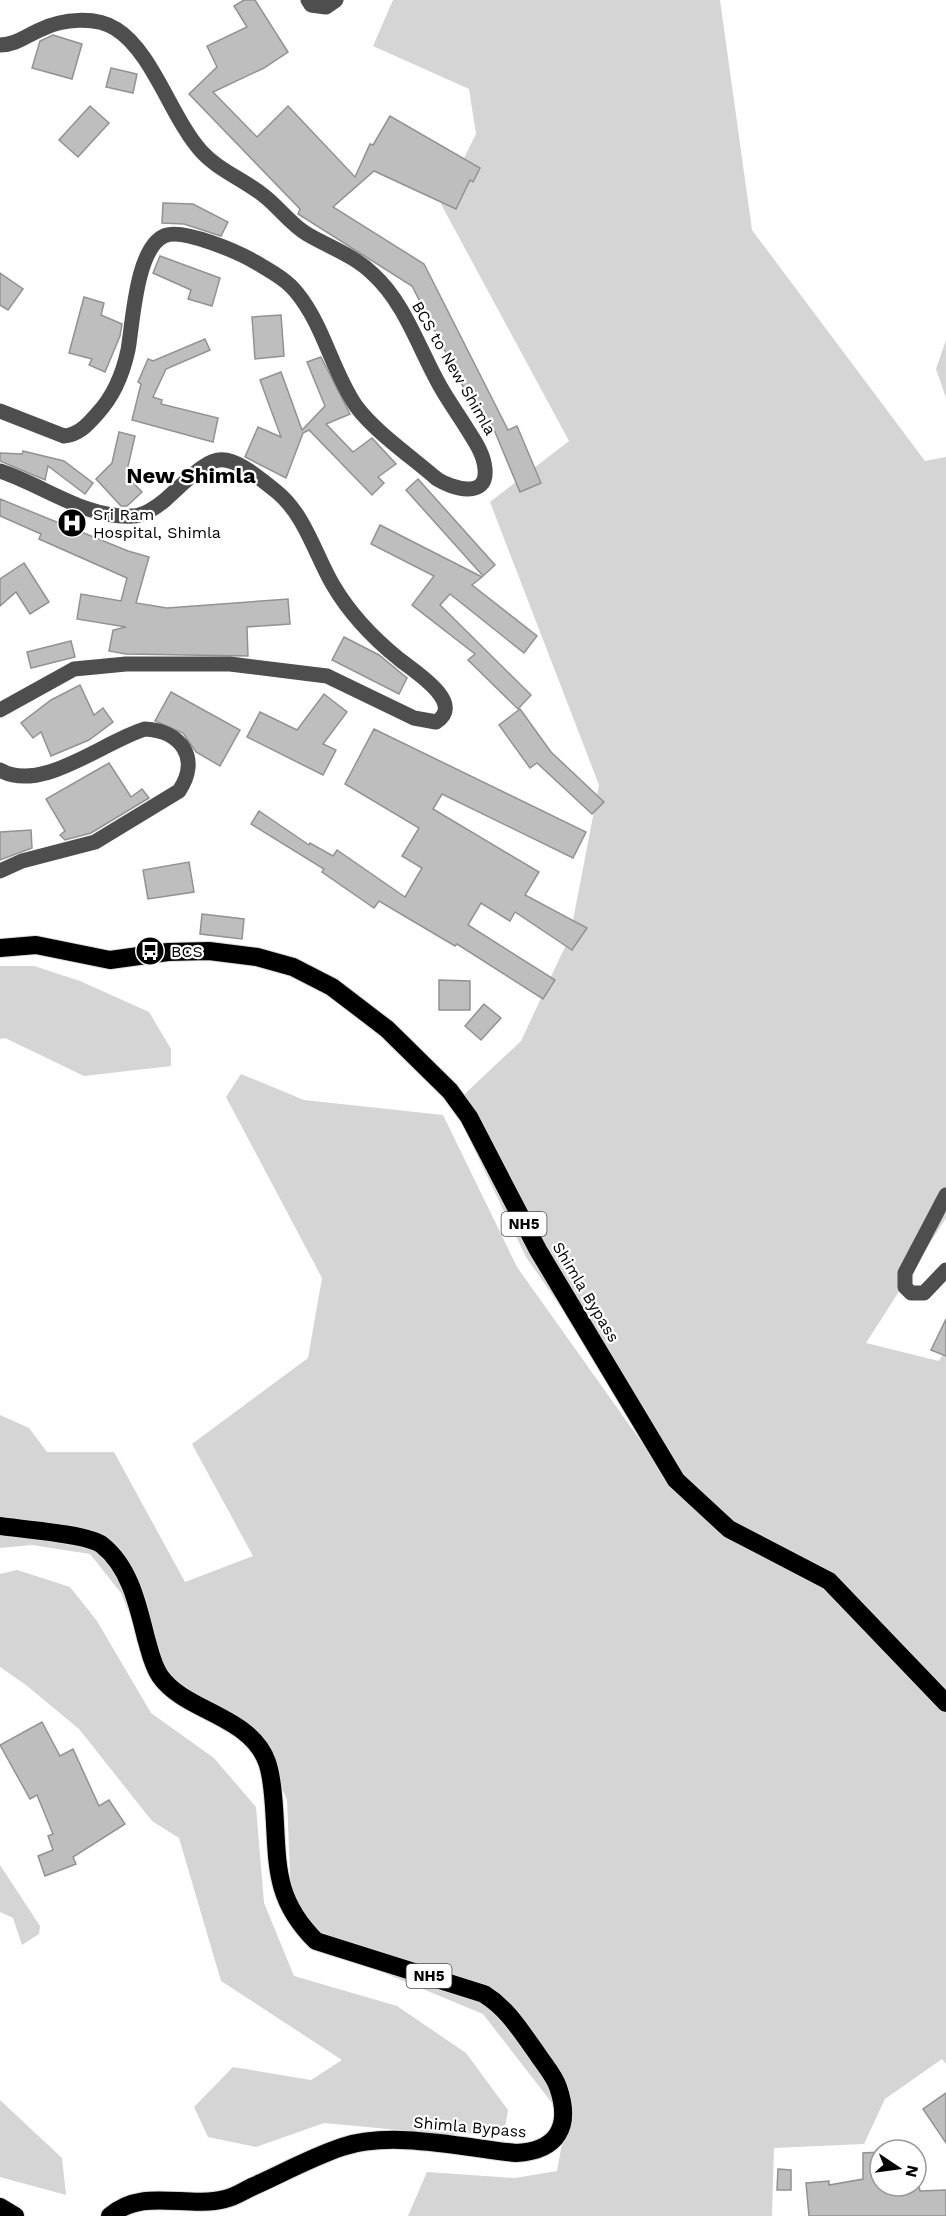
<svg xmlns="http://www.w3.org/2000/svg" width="946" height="2216" font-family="'Work Sans',sans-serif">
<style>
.green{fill:#d5d5d5}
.building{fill:#bebebe;stroke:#929292;stroke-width:1.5}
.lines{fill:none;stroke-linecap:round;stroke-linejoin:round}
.highway-casing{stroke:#dbdbdb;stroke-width:20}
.minor{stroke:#4e4e4e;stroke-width:15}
.highway{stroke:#000;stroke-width:18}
.labels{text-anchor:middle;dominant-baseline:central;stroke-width:4.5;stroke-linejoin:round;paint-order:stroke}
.shield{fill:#fff;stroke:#4c4c4c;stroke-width:1.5}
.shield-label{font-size:15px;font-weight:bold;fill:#000}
.street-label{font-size:16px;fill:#000;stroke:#fff}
.poi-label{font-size:16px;fill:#000;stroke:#fff;text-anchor:start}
.district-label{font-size:22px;font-weight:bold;fill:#000;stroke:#fff}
</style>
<rect width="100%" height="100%" fill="#fff"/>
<g class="green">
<polygon points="393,0 720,0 752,230 925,461 946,457 946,1218 866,1343 939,1361 946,1349 946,1698 831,1577 730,1525 679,1477 526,1257 453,1105 521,1041 570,936 599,785 490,502 569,441 441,204 476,134 469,89 373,46"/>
<polygon points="946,340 946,398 936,369"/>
<polygon points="0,966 34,966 80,981 149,1012 171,1049 171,1066 84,1076 5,1038 0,1039"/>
<polygon points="241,1074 304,1100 443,1115 517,1267 672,1485 826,1586 946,1711 946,2064 942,2059 885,2099 864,2144 774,2148 772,2216 408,2216 427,2172 515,2178 557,2171 566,2121 483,2014 312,1943 292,1920 287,1800 269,1758 152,1668 121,1593 90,1554 32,1545 0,1548 0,1415 29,1428 47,1452 114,1452 185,1582 253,1556 192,1444 308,1358 322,1278 226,1097"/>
<polygon points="17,1570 70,1587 97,1621 151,1713 214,1758 256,1807 264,1903 294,1976 397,2006 466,2053 508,2110 505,2128 453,2135 324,2123 256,2147 208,2137 194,2107 233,2067 311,2080 342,2060 221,1981 179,1838 152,1821 79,1729 26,1685 0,1667 0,1574"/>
<polygon points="0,1865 40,1926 39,1934 22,1945 13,1918 0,1912"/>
<polygon points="0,2100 62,2158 66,2195 0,2177"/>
</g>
<g class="building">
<polygon points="244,0 255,0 288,52 264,68 213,92 257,137 288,106 355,177 370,144 373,145 390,116 480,168 473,182 470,180 456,209 374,171 333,207 424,264 508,430 517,426 541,483 520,492 490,420 482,424 412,286 298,214 300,209 189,94 217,67 207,46 247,27 234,6"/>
<polygon points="53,35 82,44 72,79 32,68 40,41"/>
<polygon points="111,68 137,74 133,93 106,87"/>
<polygon points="90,106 109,123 78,157 59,140"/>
<polygon points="163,203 193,204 228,222 221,236 184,224 162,223"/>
<polygon points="160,256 220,278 212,306 188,299 191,290 153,273"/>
<polygon points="0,273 23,289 8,310 0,305"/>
<polygon points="84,297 104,303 101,315 122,324 120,336 105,372 89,365 92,359 69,353"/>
<polygon points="281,315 284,356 255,359 252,317"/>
<polygon points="205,339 210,350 166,369 153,397 162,400 161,404 218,418 213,442 132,420 141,384 138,382 148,359 153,361"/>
<polygon points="321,357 350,414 326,424 353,452 372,438 396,464 378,477 384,483 372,495 309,430 303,433 286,478 245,457 258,427 281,437 260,380 281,372 302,430 325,406 307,362"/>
<polygon points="119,432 135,436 126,475 142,492 127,506 121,506 96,479 112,463"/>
<polygon points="23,451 64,461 93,483 85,494 48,466 45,480 0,461 0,453 22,454"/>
<polygon points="418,479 495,565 483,576 406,490"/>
<polygon points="0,499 128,551 149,557 136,603 167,608 288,599 290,624 247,627 248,656 126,654 109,651 113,630 126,627 77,619 81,594 121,601 127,578 39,539 41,534 0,516"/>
<polygon points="380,525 482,577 472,585 537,636 524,653 450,594 440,605 531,695 518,709 468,660 475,654 412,605 434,576 371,544"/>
<polygon points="24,563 49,602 30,614 16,592 0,606 0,579"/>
<polygon points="344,637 379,655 407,678 399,694 332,660"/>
<polygon points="71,641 75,657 31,668 27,652"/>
<polygon points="80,685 94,715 103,708 113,722 89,740 51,756 41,732 33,738 21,723 51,700"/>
<polygon points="171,692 240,730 220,766 196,752 183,733 155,721"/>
<polygon points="324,694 347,712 323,744 336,750 323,775 247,737 260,712 297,730"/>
<polygon points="520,709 551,752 604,802 592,814 537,763 530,768 499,725"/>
<polygon points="374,729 586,832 573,858 442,794 433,809 539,872 525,895 587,928 572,950 515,912 510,921 481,903 468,925 555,980 543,999 457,944 455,946 379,901 374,908 322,872 324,869 251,824 259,811 309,845 310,843 333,856 337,850 405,897 422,868 402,856 419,828 345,784"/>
<polygon points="109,763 131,797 142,789 149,798 91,833 65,840 60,835 65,831 46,799"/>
<polygon points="31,830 32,848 0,860 0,832"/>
<polygon points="189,862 194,892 148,899 143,870"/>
<polygon points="202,914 244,919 242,939 200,934"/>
<polygon points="439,980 470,981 470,1010 439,1010"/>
<polygon points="484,1004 501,1018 481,1040 465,1026"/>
<polygon points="946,1319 946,1356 931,1350"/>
<polygon points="42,1722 60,1756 73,1749 99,1806 109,1800 125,1824 73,1857 76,1864 45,1876 38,1856 53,1850 48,1836 53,1834 37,1795 30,1799 0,1745"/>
<polygon points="946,2093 946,2143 923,2109"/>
<polygon points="880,2152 880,2186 919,2186 920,2191 946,2190 946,2216 809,2216 806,2183 829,2181 829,2185 863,2179 863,2153"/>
<polygon points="778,2169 791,2170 791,2190 777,2190"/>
</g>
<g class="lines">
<g class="highway-casing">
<g id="highway">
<polyline points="0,948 36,945 110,960 168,952 209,951 257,957 293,967 332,987 387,1029 450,1091 469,1117 538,1250 676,1480 729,1529 829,1581 946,1703"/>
<path d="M0,1526C20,1529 89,1534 102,1545C130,1567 138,1606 146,1638C150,1651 152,1664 160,1676C185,1712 250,1715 267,1762C272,1776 273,1793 274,1807C278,1864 273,1898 316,1941L484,1994C508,2009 520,2030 536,2052C543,2063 554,2075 558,2087C572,2127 557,2151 516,2153C466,2148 391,2130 342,2147C312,2157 283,2173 254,2186C245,2190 235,2197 225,2199C186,2209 143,2187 110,2216"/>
<polyline points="0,2207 15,2216"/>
</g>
</g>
<g class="minor">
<polyline points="308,0 311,5 326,7 336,0"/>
<path d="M0,45C16,45 27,35 42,29C62,19 96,16 116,29C152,51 172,119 201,151C218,170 243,179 263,195C279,207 290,224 307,234C329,247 355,256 373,274C405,303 419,349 440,386C449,402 460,417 469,432C476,443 484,455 485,469C488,500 451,488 437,479C413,458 374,431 356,406C332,371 324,326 297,293C287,280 272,272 257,263C240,253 182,227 164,236C136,249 133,322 128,350C123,373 113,397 97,414C88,424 79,435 64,436L0,411"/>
<path d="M0,471C43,485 86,519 133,516C143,516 157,507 165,500C217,453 217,443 277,492C305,515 315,554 333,585C350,614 373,638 399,659C412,670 467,703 436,722L414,718L327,676L230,664H126L74,669L0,710"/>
<path d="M0,770C41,794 104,741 145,729C181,731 201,758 179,791L95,842L22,861L0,871"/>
<polyline points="946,1195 905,1273 905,1287 911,1293 924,1293 946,1270"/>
</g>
<use href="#highway" class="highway"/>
</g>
<defs>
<g id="hospital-disc" transform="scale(1.5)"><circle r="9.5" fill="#000" stroke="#fff"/><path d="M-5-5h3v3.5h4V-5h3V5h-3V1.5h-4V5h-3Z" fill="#fff"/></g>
<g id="bus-disc" transform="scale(1.5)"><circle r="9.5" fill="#000" stroke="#fff"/><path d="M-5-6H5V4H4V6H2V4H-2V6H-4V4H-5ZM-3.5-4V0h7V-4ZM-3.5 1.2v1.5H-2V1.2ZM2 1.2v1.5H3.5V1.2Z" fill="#fff"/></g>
</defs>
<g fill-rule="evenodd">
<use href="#hospital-disc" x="72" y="523"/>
<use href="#bus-disc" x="150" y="951"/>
</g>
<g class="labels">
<g class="shield">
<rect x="501.5" y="1212" width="45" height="24" rx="4.5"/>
<rect x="406.5" y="1964" width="45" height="24" rx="4.5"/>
</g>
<g class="shield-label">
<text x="524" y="1224">NH5</text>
<text x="429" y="1976">NH5</text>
</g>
<g class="street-label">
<text transform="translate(454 368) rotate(60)">BCS to New Shimla</text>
<text transform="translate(586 1292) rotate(59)">Shimla Bypass</text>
<text transform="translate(470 2127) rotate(5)">Shimla Bypass</text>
</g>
<g class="poi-label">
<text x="93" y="514">Sri Ram<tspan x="93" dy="18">Hospital, Shimla</tspan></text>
<text x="171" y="951">BCS</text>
</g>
<g class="district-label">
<text x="191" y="475">New Shimla</text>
</g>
</g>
<g transform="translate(898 2168) rotate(103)"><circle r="28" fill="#ffffff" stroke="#999999" stroke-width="1.5"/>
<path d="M0-4.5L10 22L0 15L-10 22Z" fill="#000000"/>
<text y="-9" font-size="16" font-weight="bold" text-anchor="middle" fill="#000000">N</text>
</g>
</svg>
